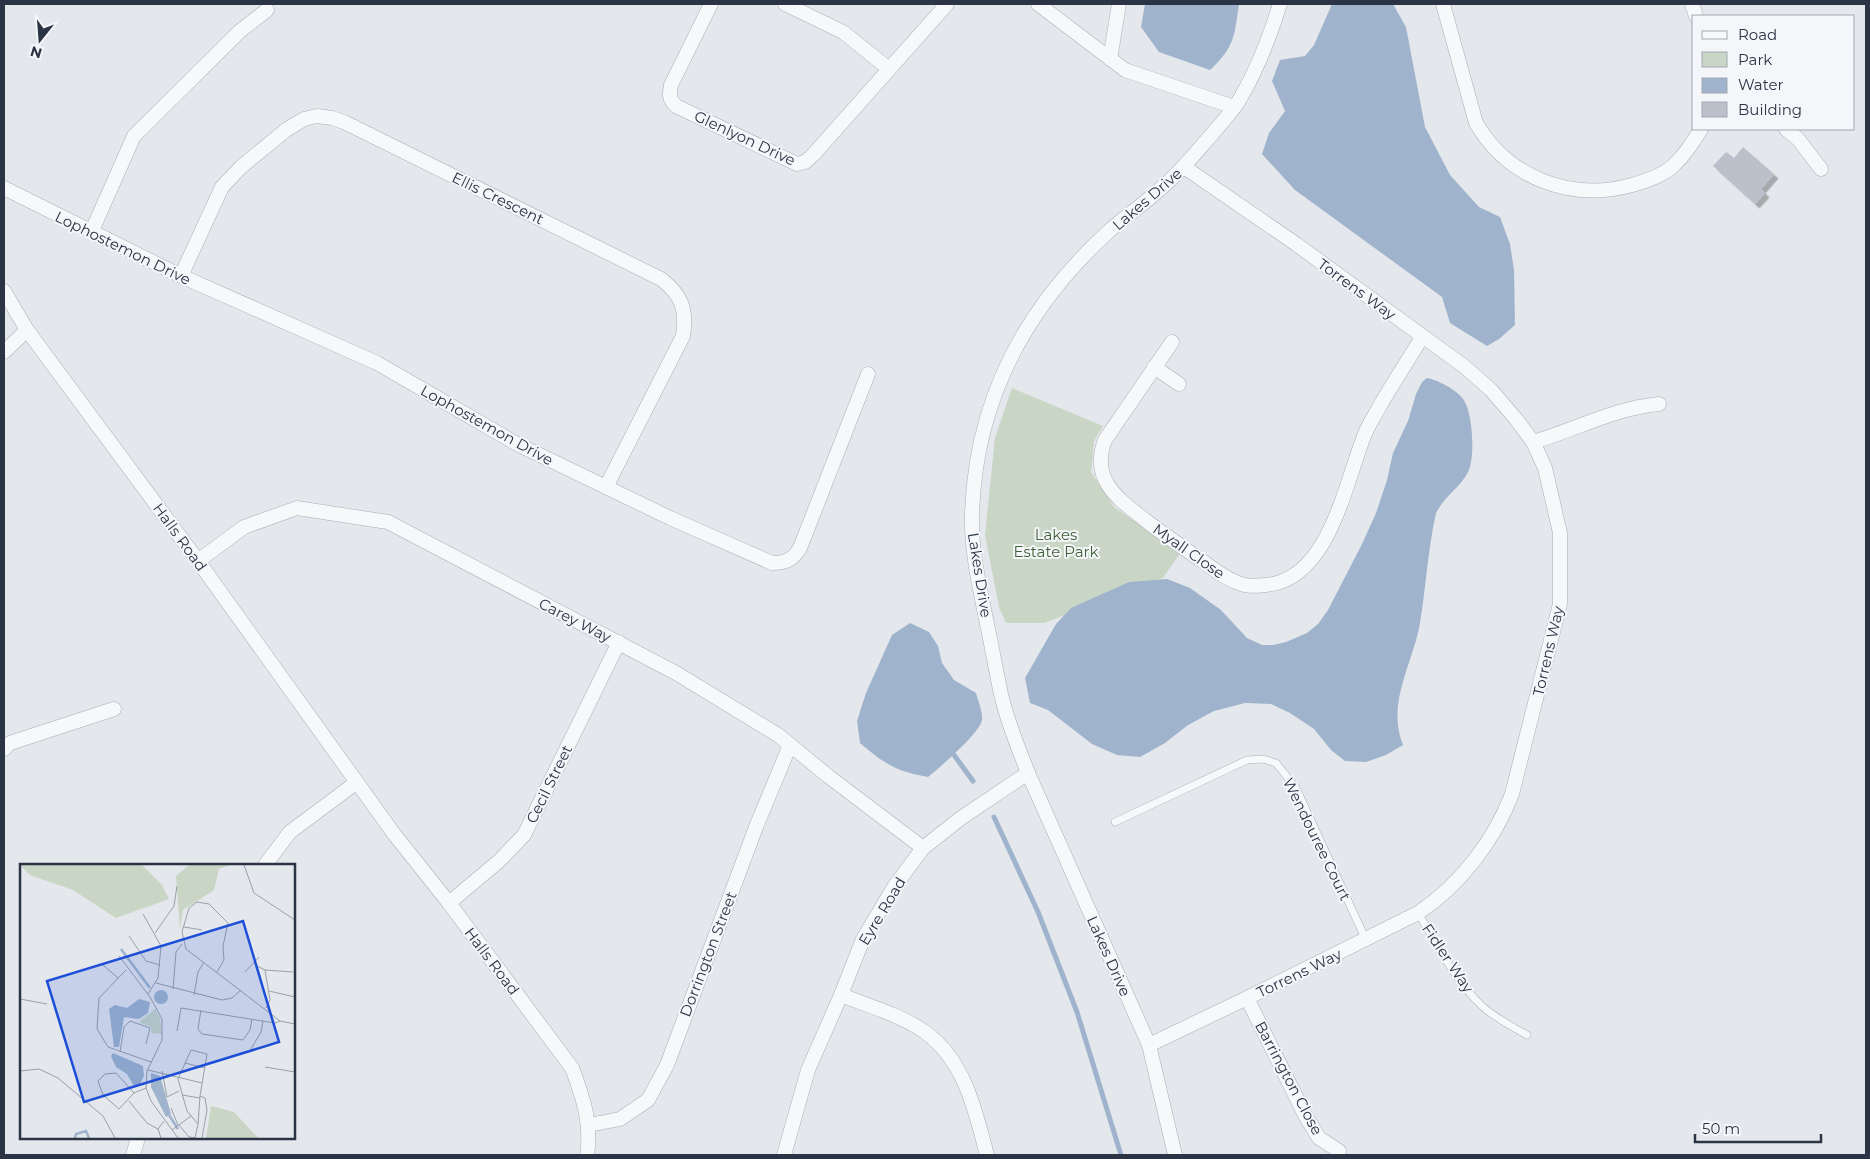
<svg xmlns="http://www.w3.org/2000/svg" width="1870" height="1159" font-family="Montserrat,sans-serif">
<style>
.green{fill:#c9d6c5}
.water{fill:#9fb4cc}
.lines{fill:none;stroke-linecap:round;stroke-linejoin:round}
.stream{stroke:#9fb4cc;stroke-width:5}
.building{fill:#bbc0ca;filter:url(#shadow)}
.service-casing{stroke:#a9aeb7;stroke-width:8}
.minor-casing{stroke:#a9aeb7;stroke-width:15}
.service{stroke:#f7f8fa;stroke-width:7}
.minor{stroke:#f7f8fa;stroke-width:14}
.labels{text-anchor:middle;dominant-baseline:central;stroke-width:4;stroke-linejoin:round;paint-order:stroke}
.street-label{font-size:15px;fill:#2b3445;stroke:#f4f6f9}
.park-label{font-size:15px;fill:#3f6138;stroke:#f4f6f9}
.inset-river{fill:none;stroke:#9fb4cc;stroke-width:2.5}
.inset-road{fill:none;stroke:#9a9fa9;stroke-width:1}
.view{fill:#1d4ed8;fill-opacity:0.15;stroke:#1d4ed8;stroke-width:2.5}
.inset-edge{fill:none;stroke:#2b3445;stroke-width:2.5}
</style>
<defs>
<filter id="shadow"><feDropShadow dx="4.5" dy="4.5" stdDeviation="0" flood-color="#0004"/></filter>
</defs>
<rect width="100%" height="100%" fill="#e4e7ec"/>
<polygon class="green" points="1012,388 1103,426 1094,441 1091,472 1114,507 1180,553 1163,578 1044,623 1006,623 999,607 985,535 995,438"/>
<g class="water">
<path d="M1145,4H1239C1234,37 1235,46 1210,70L1159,52L1141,27Z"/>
<polygon points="1332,4 1393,4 1406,27 1425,127 1450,175 1479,207 1500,217 1510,244 1514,270 1515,325 1499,339 1487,346 1450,323 1442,297 1295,190 1262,154 1269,133 1285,111 1272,81 1280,60 1305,56 1314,45"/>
<path d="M1427,378C1438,380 1457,390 1463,399C1473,412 1476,460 1467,474C1459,488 1444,497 1436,513C1428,549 1426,586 1420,623C1413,664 1386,703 1403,745L1386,755L1366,762L1345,761L1331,750L1314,729L1290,713L1271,704L1245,703L1214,711L1188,725L1165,743L1140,757L1117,755L1092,744L1048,710L1030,703L1025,678L1056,624L1071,608L1129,582L1167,579L1190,588L1221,610L1247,638L1262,645H1273L1286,642L1307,633L1318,624L1328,610L1362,544L1376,513L1387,480L1393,453L1408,421L1416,394L1422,382Z"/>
<path d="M910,623L929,632L938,646L942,663L954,680L976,693C978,701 983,712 982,720C980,733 939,768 928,777C895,771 885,764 860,743L857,721L866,693L892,635Z"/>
</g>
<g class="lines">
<g class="stream">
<polyline points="954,755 973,781"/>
<polyline points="994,817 1038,912 1077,1012 1121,1155"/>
</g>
</g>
<polygon class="building" points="1743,147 1774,174 1761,189 1765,193 1755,204 1713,166 1726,152 1734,158"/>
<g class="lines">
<g class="service-casing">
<g id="service">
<polyline points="1115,822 1247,760 1263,759 1276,763 1296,788 1366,940"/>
<path d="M1418,913C1437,944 1455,981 1482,1006C1495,1018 1511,1026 1527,1035"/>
</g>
</g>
<g class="minor-casing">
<g id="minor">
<path d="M711,4L671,85C669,95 669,99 676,106L797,164L805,162L813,155L947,4"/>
<polyline points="785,4 843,32 889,69"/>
<polyline points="1038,4 1125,70 1234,107"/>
<path d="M1443,4L1476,123C1508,178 1571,202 1632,185C1646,181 1662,176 1673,166C1685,155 1693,142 1701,129"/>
<polyline points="1692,4 1696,16"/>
<polyline points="1110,59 1119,4"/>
<polyline points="1786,129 1798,139 1821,169"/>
<path d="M4,188L181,276L377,363L517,444L670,518L772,563C785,563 793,560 800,548L868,374"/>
<polyline points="91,233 134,136 240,31 267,10"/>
<path d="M181,276L222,187L241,167L286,130L304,119L317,116L332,118L344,122L661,279C682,295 687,310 683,336L606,487"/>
<path d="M4,291L27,330L198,561L394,834L449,903L572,1068C583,1097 592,1124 587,1155"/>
<path d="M1172,342L1105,440C1090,479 1117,498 1145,520C1163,534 1182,547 1201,560C1212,568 1223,577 1236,582C1245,587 1256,586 1266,585C1328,580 1345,485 1363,439C1367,426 1376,414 1382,402C1395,380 1409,359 1422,337"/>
<polyline points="4,352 27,330"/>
<polyline points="1154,367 1179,384"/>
<path d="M1533,442C1578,429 1611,409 1659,404"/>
<polyline points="198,561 244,527 297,508 388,522 676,673 778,735 828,776 923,848"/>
<polyline points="4,749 10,743 114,709"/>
<polyline points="265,865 290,832 357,782"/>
<polyline points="449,903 499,861 524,835 619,642"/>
<path d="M841,995C866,1005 903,1016 925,1032C965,1061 975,1110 987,1155"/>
<polyline points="1247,998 1305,1115 1319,1138 1339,1151"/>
<path d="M1149,1045L1247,998L1418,913C1460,885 1494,841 1512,794L1560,604V533L1545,468L1533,442L1516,419L1491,390L1465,367L1296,244L1184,167"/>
<polyline points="589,1125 620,1119 648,1100 667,1065 756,827 790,745"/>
<polyline points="133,1155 138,1138"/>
<polyline points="784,1155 808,1070 841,995 863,939 894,887 923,848 961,818 1028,773"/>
<path d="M1175,1155L1149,1045L1028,773C1018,747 1007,721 1001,694C996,671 992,647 987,624C980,588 971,552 972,515C975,401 1025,308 1108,232C1124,217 1143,205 1159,190C1180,173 1196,152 1214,132C1223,121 1234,110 1241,97C1258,68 1270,36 1280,4"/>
</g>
</g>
<use href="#service" class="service"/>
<use href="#minor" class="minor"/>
</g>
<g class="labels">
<g class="street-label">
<text transform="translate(745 138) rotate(25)">Glenlyon Drive</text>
<text transform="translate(498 198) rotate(26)">Ellis Crescent</text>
<text transform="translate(1147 199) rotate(-41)">Lakes Drive</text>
<text transform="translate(123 248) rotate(26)">Lophostemon Drive</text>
<text transform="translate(1357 289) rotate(36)">Torrens Way</text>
<text transform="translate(487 425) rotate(29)">Lophostemon Drive</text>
<text transform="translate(180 537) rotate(54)">Halls Road</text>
<text transform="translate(1189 551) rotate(35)">Myall Close</text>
<text transform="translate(980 575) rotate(81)">Lakes Drive</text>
<text transform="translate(575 620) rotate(27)">Carey Way</text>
<text transform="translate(1548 651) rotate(-77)">Torrens Way</text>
<text transform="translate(549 784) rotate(-64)">Cecil Street</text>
<text transform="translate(1317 839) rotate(64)">Wendouree Court</text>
<text transform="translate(882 911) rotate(-59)">Eyre Road</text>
<text transform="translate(708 954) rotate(-69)">Dorrington Street</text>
<text transform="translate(1109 956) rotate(66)">Lakes Drive</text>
<text transform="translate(1448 958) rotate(56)">Fidler Way</text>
<text transform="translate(492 961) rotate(53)">Halls Road</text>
<text transform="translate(1299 973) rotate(-26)">Torrens Way</text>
<text transform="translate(1289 1078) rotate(62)">Barrington Close</text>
</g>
<g class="park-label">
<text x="1056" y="534">Lakes<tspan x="1056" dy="17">Estate Park</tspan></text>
</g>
</g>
<g transform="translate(20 864)">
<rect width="275" height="275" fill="#e4e7ec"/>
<path d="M0,1H122L142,21L149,35L96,54L53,26L10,11ZM169,1H210L199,5L194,26L163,46L160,65L156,12ZM135,145L140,154L142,170L131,169V163L119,158ZM191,242L214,248L238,274H186Z" fill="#c9d6c5"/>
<path d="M134 133a7 7 0 1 1 14 0a7 7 0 1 1-14 0ZM119,135L130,138L128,149L119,155L104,153L99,183H94L89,145L95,141L107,144ZM93,189L123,202L124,212L119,222H114L107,210L96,203L91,192ZM131,209L140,212L151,250L146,253L131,223Z" fill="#9fb4cc"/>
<path class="inset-river" d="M101,85L130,124M149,251L158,265M55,274L56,270L66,267L69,274"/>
<path class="inset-road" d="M224,1L234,29L275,56M123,50L141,82L138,114L128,130M164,63L182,66M135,69L154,42L157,22M109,72L126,97L140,101M99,92L130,133L142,155V176L127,207L126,224L131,237L158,274M83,101L98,114M235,101L245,106L273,108M106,106L79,134L77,165L88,183L131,198M245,106L250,136L246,144M197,108L204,96L203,82L208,59L189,40L177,38L169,44L162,68L166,85L260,157L275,160M225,108L239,93M136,119L202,136L212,134L221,126M153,125L156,88L162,80M249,127L275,133M174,131L178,108L184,98M0,135L27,140M181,146L178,165L182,170L223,176L230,166L232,155M157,167L161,144L255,159L260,157M231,185L241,168L243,157M100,188L104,163L110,157L130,164L126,180M165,199L185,204M245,203L275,208M128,206L182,219M0,207L19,205L38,214L83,252L95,274M142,207L147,233L159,227M114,229L96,209L85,210L78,217L83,231L99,245L114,229L126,224M162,231L180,234M180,232L185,234L187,246L182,274M109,237L127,259L138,265M151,244L158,261M159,261L169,273L176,274M152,266L171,252M141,274L138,265L144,257M175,274L178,260L180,232L187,190L171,186L158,215L167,247L178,260"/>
<path class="view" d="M223,57L259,178L64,238L27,117Z"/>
<rect width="275" height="275" class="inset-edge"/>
</g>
<rect width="1870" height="1159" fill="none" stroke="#2b3445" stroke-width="10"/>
<rect x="1692" y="15" width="162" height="115" fill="#f4f6f9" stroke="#a4a8b1"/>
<rect x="1702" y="31" width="25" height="8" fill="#f7f8fa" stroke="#a4a8b1"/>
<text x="1738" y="40" font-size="15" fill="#2b3445">Road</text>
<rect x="1702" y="52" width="25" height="15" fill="#c9d6c5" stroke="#a4a8b1"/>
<text x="1738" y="65" font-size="15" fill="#2b3445">Park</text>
<rect x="1702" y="78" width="25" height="15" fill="#9fb4cc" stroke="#a4a8b1"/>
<text x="1738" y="90" font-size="15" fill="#2b3445">Water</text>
<rect x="1702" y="102" width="25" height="15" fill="#bbc0ca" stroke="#a4a8b1"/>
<text x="1738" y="115" font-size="15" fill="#2b3445">Building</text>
<g transform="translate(40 40) rotate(197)" stroke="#f4f6f9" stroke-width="4" paint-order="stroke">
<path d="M0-4L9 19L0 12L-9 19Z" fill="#2b3445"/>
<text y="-8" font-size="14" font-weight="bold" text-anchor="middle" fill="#2b3445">N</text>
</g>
<path d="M1695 1134v8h126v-8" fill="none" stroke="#2b3445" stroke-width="2.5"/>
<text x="1702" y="1134" font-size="15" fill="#2b3445" stroke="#f4f6f9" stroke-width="4" paint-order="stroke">50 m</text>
</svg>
